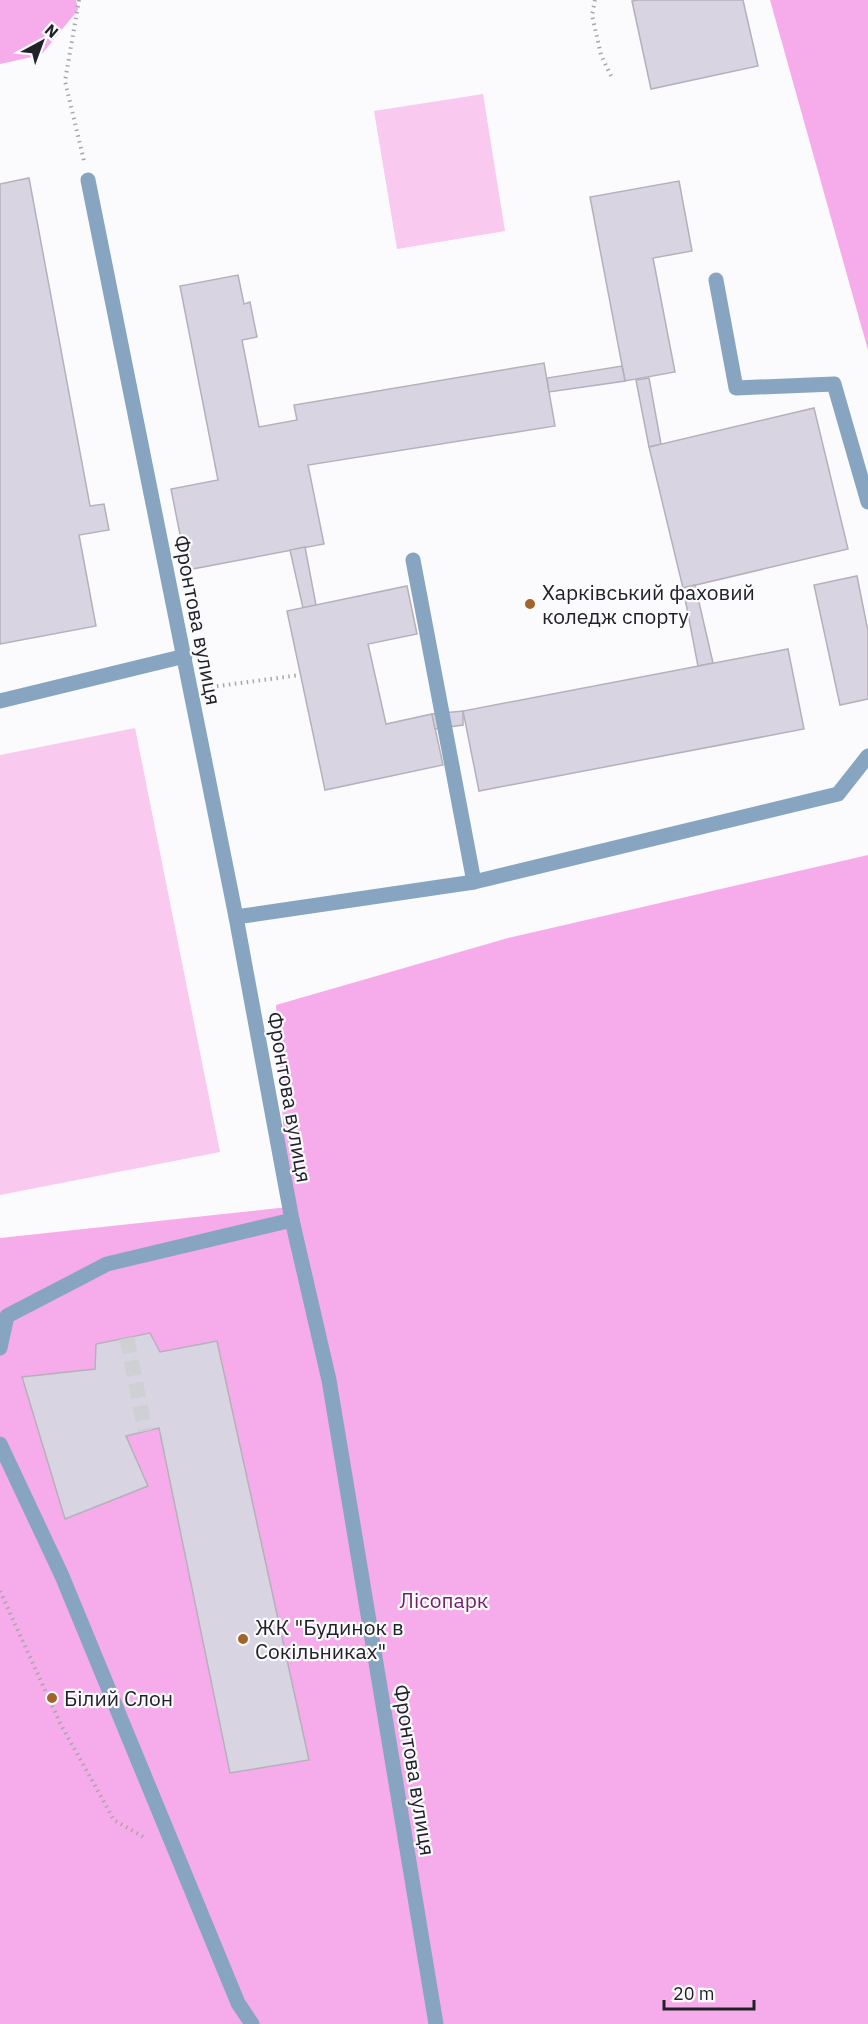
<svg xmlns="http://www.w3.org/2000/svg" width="868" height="2024" font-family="'IBM Plex Sans',sans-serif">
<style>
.green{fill:#f9c9f0}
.forest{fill:#f6acea}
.building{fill:#d9d4e1;stroke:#b5b0bc;stroke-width:1.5}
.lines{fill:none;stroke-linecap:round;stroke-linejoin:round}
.street-tunnel{stroke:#cfd0d3;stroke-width:15;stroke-dasharray:15 8;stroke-linecap:butt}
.path{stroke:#a6a7aa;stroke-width:4;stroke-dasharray:1.5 4.5;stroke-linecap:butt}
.lane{stroke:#87a5c0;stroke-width:15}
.street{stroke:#87a5c0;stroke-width:15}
.poi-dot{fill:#a2642a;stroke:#fbfbfe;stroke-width:2}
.labels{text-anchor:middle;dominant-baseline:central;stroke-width:4.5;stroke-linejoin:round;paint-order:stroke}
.poi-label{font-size:21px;fill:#212227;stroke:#fbfbfe;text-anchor:start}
.street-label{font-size:21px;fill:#212227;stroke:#fbfbfe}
.park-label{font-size:21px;fill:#731f6a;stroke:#fbfbfe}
</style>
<rect width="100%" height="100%" fill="#fbfbfe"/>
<g class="green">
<polygon points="483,94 505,231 397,249 374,111"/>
<polygon points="135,728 220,1152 0,1195 0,755"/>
</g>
<g class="forest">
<polygon points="0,0 76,0 78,10 41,55 0,64"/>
<polygon points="770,0 868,0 868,350"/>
<polygon points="868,855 868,2024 0,2024 0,1238 288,1207 276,1005 508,938"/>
</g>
<g class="building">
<polygon points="638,0 743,0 758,66 651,89 632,1"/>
<polygon points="29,178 90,506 104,504 109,530 79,535 96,626 0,644 0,184"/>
<polygon points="679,181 692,251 653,258 675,372 625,381 590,197"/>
<polygon points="238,275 244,304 250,302 257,337 242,340 259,427 297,420 294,405 544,363 555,426 308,465 324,544 187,570 171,489 218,480 180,286"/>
<polygon points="622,366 625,381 549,392 547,378"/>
<polygon points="649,378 661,444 649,447 636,380"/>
<polygon points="814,408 848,549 683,588 649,447"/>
<polygon points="305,547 316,605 303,608 290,550"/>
<polygon points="857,576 868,631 868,699 840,705 814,585"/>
<polygon points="695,585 713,663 698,666 683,588"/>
<polygon points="407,586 417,634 368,644 386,724 432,714 443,765 325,790 287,611"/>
<polygon points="788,649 804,729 479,791 463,711"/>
<polygon points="463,711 463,725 435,729 432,714"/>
<polygon points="150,1333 160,1352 217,1341 309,1760 230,1773 159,1428 126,1436 148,1486 65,1519 22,1377 95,1369 96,1344"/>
</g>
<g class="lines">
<polyline class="street-tunnel" points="127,1338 145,1431"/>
<g class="path">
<polyline points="79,0 65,81 84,161"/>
<polyline points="595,0 592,15 601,55 612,78"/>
<polyline points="211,687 300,675"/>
<polyline points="0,1591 60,1723 114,1820 145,1838"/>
</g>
<g class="lane">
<polyline points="716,280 736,388 834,384 868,502"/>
<polyline points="413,560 474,882"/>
<polyline points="0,701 185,656"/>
<polyline points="236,917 474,882 838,794 868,756"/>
<polyline points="0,1348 7,1316 107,1264 292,1220"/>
<polyline points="0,1444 62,1576 238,2003 252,2024"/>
</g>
<polyline class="street" points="88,180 236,917 292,1220 329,1380 436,2024"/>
</g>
<g class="poi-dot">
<circle cx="530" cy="604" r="6"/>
<circle cx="243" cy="1639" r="6"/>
<circle cx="52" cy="1698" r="6"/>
</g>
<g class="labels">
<g class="poi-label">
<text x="542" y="592">Харківський фаховий<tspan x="542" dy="24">коледж спорту</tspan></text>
<text x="255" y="1627">ЖК "Будинок в<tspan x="255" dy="24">Сокільниках"</tspan></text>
<text x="64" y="1698">Білий Слон</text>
</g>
<g class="street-label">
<text transform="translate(198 620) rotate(79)">Фронтова вулиця</text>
<text transform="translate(290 1097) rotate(80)">Фронтова вулиця</text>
<text transform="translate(415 1770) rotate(81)">Фронтова вулиця</text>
</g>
<g class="park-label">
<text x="444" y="1600">Лісопарк</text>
</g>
</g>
<g transform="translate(42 42) rotate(41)" stroke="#fbfbfe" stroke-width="4.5" paint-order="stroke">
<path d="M0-4.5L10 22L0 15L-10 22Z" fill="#212227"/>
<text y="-9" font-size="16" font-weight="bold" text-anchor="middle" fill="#212227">N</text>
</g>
<path d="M664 2000v9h90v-9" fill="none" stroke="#212227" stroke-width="3"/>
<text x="673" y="2000" font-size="18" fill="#212227" stroke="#fbfbfe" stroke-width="4.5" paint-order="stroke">20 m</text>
</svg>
